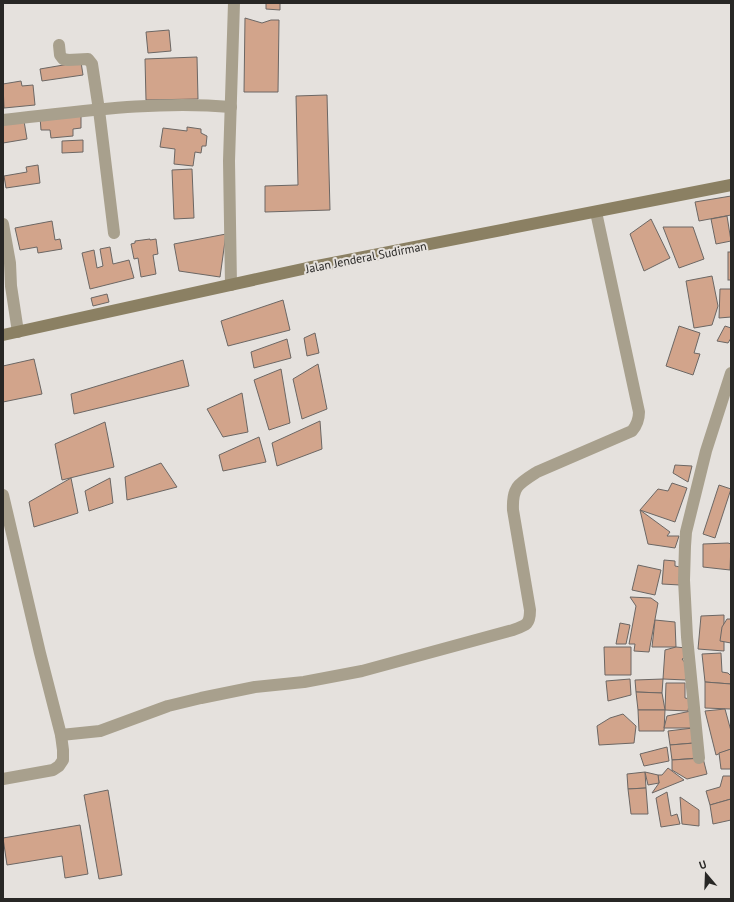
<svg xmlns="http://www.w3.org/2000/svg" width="734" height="902" font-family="'PT Sans',sans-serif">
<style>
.building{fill:#d2a48b;stroke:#6c6764}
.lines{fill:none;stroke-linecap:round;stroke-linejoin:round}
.street{stroke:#a8a08d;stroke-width:12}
.secondary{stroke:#8b8063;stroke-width:12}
.labels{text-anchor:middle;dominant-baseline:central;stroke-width:4;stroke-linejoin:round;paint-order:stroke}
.street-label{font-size:12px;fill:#282725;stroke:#e5e1dd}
</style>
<rect width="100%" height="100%" fill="#e5e1dd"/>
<g class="building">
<polygon points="266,3 280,3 280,10 266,9"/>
<polygon points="245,18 262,23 271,20 279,20 278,92 244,92"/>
<polygon points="169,30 171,51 148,53 146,32"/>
<polygon points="197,57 198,99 146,100 145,59"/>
<polygon points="81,62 83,75 42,81 40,69"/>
<polygon points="21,81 22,86 33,85 35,105 4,108 3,84"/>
<polygon points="327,95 330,210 265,212 265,186 298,185 296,96"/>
<polygon points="81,115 81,128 73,129 73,136 51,138 50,130 41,130 40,117"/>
<polygon points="24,121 27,139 3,143 3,124"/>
<polygon points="187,127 201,129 201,133 207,136 206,146 202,146 201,153 195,152 193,166 174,164 175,149 160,147 163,128 187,131"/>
<polygon points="83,140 83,152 62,153 62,141"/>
<polygon points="38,165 40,183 6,188 4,176 27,172 26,167"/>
<polygon points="192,169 194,218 174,219 172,170"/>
<polygon points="731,196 731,215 699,221 695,202"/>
<polygon points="727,216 731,241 716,244 711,219"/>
<polygon points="651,219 670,258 644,271 630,234"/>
<polygon points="52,221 55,240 60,239 62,249 38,253 37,247 20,250 15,228"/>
<polygon points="663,227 693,227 704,259 679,268"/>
<polygon points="226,234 220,277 179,271 174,244"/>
<polygon points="150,239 150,240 156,239 158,254 153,255 156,274 141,277 138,258 134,259 131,244 135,243 135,241"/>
<polygon points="110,247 113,264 129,260 134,278 90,289 82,253 94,250 97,268 103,266 100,249"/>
<rect x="728" y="252" width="3" height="28"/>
<polygon points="712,276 718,306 712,325 694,328 686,281"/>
<polygon points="720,289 731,289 731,317 719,318"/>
<polygon points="107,294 109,302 93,306 91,298"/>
<polygon points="283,300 290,330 228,346 221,321"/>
<polygon points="679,326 700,333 694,353 700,354 693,375 666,366"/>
<polygon points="725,326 731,328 731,338 728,343 717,341"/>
<polygon points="315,333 319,353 307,356 304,338"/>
<polygon points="287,339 291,358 254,368 251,352"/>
<polygon points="34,359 42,394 3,402 3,366"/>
<polygon points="183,360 189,386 74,414 71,394"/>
<polygon points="318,364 327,409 302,419 293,379"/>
<polygon points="281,369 290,423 269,430 254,380"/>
<polygon points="242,393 248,432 223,437 207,409"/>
<polygon points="320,421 322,449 277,466 272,443"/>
<polygon points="105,422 114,467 62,480 55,444"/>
<polygon points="259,437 266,462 223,471 219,455"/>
<polygon points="161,463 177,487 127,500 125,477"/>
<polygon points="675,465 692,466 688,482 673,473"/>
<polygon points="71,478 78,513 34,527 29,502"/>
<polygon points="110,478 113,503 89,511 85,491"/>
<polygon points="672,483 687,488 675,522 640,510 658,489 668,491"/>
<polygon points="719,485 731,489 715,538 703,534"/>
<polygon points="640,510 670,532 667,536 679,536 675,548 648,544"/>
<polygon points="728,543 731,544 730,570 703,567 703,544"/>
<polygon points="664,560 675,561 675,566 680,567 680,585 662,584"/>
<polygon points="638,565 661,570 655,595 632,590"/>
<polygon points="630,597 651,598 658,603 649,652 634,651 635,644 629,644 636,606"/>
<polygon points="724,615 724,651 698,649 701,616"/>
<polygon points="727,619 731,619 731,643 720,641 722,627"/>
<polygon points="655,620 675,622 676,647 652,647"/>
<polygon points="620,623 630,625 626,644 616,644"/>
<polygon points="604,647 631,647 631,675 605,675"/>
<polygon points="676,647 686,648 686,657 682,659 686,664 686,680 663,679 665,650"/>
<polygon points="721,653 722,672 728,673 731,676 731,684 705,682 702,654"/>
<polygon points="630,679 631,695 608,701 606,681"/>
<polygon points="663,679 662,693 636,692 635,680"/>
<polygon points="705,682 731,684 731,709 705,708"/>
<polygon points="666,683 685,683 685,698 690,699 688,711 665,710"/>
<polygon points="636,692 662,693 665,710 638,710"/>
<polygon points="725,709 731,731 731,749 716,755 705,711"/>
<polygon points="638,710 665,710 664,731 639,731"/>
<polygon points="691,711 693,728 664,728 667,716"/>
<polygon points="623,714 636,726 634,743 599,745 597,726 610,718"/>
<polygon points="693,728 694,743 670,745 668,731"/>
<polygon points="694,743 698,758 672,760 670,745"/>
<polygon points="667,747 669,761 644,766 640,754"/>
<polygon points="731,749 731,769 721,769 719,753"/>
<polygon points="703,758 707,774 687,779 672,770 672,760"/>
<polygon points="668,768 684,780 652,793 659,783 658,775 662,775"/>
<polygon points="645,772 646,788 628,789 627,774"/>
<polygon points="645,772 658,775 659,783 648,785"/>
<polygon points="723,776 731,776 731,799 710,805 706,791 720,787"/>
<polygon points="646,788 648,814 631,814 628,789"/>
<polygon points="108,790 122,875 99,879 84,795"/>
<polygon points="667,792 671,816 677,814 680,824 661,827 656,798"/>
<polygon points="680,797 699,810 699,826 682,824"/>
<polygon points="731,799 731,820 713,824 710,805"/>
<polygon points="80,825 88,874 65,878 62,856 7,865 3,838"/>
</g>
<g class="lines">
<g class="street">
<polyline points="59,45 60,55 63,59 68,60 88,59 92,64 99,110 114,233"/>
<path d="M3,120C78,112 155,100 231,107"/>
<polyline points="3,224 10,263 11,286 18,332"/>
<polyline points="231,285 229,161 234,3"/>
<polyline points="3,495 40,653 61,735 63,750 63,760 59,766 53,770 3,779"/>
<path d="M61,735L100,731L168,706L201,698L255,687L304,682L362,671L513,630C527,625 530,624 530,610L513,510C512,487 518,484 537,472L632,431C637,425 639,420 639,412L596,212"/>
<polyline points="699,758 687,637 684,580 685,546 686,532 706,451 731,373"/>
</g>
<polyline class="secondary" points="3,335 307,268 731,185"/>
</g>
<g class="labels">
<g class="street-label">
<text transform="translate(366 257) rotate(-11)">Jalan Jenderal Sudirman</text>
</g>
</g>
<rect width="734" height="902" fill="none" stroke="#282725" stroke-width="8"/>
<g transform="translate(706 874) rotate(341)" stroke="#e5e1dd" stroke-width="3" paint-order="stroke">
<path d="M0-3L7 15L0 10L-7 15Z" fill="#282725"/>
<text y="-6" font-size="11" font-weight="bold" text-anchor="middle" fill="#282725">U</text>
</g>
</svg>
